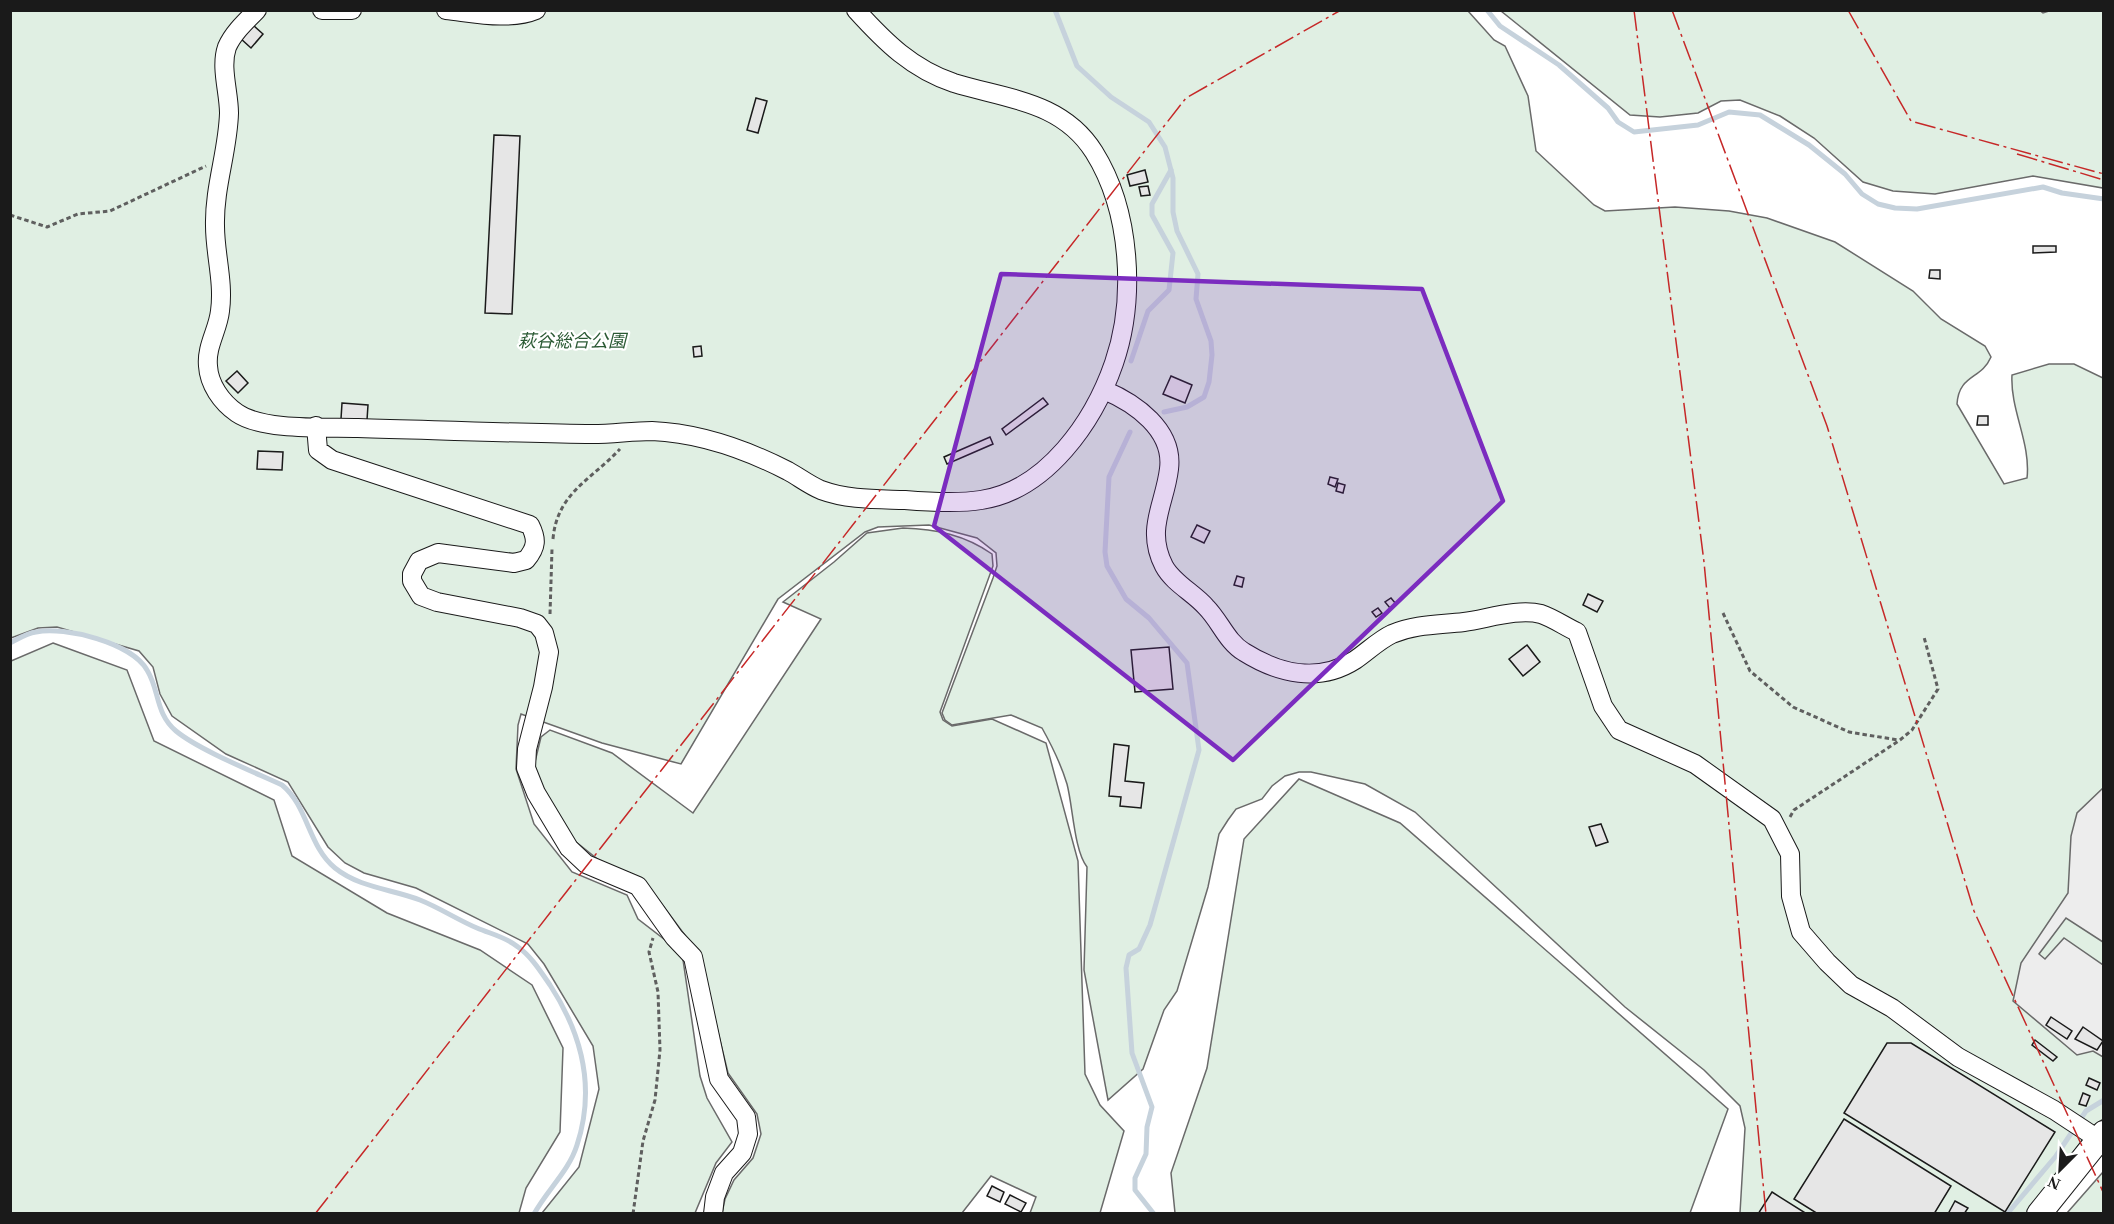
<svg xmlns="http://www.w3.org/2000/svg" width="2114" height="1224" font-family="'Times New Roman','Noto Sans JP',serif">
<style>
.green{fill:#e0efe3;stroke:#6a6a6a;stroke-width:1.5}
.parking{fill:#ededed;stroke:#6a6a6a;stroke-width:1.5}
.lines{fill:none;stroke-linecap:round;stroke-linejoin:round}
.stream{stroke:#c6d2dc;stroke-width:5}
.building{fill:#e6e6e6;stroke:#1a1a1a;stroke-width:1.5}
.minor-casing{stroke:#1a1a1a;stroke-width:20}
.major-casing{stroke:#1a1a1a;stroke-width:26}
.path{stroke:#5f5f5f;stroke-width:3;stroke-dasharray:4.5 3;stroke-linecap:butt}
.minor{stroke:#fff;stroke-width:18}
.major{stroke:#fff;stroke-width:24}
.power{stroke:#c62828;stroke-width:1.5;stroke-dasharray:21 4.5 3 4.5;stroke-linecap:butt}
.marked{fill:#7b2cbf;fill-opacity:0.2;stroke:#7b2cbf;stroke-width:4.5;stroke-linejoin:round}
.labels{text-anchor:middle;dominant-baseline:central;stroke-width:4.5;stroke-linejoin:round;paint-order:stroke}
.park-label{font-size:18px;font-style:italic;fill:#2b5a34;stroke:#fff}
</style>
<rect width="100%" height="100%" fill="#fff"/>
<g class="green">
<polygon points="2039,10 2043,13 2052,10 2103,11 2103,188 2033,176 1935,194 1893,191 1863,182 1814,138 1780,116 1740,100 1721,101 1698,113 1660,117 1630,115 1501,11"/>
<path d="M10,11H1468L1494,40L1505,46L1528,96L1536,151L1594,205L1605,211L1675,207L1729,211L1767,218L1835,242L1913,291L1941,319L1985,346L1991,357C1981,380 1959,374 1957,404L2004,484L2027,478C2031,443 2010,410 2012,375L2049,364H2074L2103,378V1119L2093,1126L2027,1213H1740L1745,1128L1740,1106L1704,1070L1625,1007L1415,812L1365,784L1311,772H1299L1285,776L1272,786L1262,799L1236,809L1228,820L1219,834L1208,887L1177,991L1164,1010L1143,1069L1108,1100L1084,970L1087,867C1074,850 1073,807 1067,784C1061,764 1052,746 1042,728L1011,715L952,725L945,720L942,713L993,578L997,566L996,553L977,538L929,525L878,527L865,532L778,599L681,764L602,743L521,714L518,725L516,769L534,824L572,872L627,895L638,919L682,953L700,1076L707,1098L732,1142L716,1163L695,1213H542L579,1167L599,1089L593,1046L544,964L528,944L416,888L364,873L345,863L328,847L288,782L226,754L172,716L160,694L153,667L139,651L57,627L38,628L11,638Z"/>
<path d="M903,528C936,529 965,535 992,554L993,566L940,712L943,720L952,726L992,719L1046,743L1078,861L1085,1074L1100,1105L1124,1131L1100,1213H1030L1036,1197L991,1176L962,1213H722L725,1199L734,1180L753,1158L761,1134L757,1114L728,1073L699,954L644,880L600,861L566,834L542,793L534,766L541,737L550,730L612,753L693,813L821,619L783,602L834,562L867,533Z"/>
<polygon points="53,643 127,670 154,741 274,800 292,856 387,913 480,950 532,985 563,1048 560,1132 526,1188 519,1213 11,1213 11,661"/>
<polygon points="1299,779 1400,823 1728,1109 1690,1213 1175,1213 1171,1173 1207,1068 1244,839"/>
<polygon points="2103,1172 2103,1213 2067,1213"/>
</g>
<polygon class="parking" points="2103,788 2103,942 2066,918 2039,954 2045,959 2064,938 2103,965 2103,1057 2093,1051 2077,1055 2013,1001 2021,963 2068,893 2071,836 2077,813"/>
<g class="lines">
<g class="stream">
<polyline points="1055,10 1077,66 1111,97 1149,122 1165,147 1173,178 1173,212 1177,231 1198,274 1196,299 1211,341 1212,355 1209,382 1204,397 1187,407 1164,412"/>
<polyline points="1487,10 1500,26 1559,65 1608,108 1618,122 1634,132 1698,125 1729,112 1760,115 1809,145 1845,174 1862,194 1878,204 1895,208 1917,209 2043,187 2062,193 2104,199"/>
<polyline points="1131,361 1148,311 1169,290 1173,253 1152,215 1152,204 1171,170"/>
<polyline points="1130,432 1109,477 1105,552 1107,566 1126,599 1149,618 1187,663 1199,750 1150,925 1139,949 1129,955 1126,968 1132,1053 1152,1107 1147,1127 1146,1154 1135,1178 1135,1190 1154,1214"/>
<path d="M10,643C18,639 27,633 36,632C65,626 132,643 147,670C160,691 155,713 176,731C199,750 254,772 282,785C308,806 308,846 335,868C360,888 392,889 420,900C440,908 458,920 477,928C491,934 506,937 518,947C531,956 541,972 550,985C582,1034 596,1087 577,1145C569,1171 547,1190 534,1214"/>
<polyline points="2007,1214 2056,1156 2086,1111 2104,1100"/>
</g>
</g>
<g class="building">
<polygon points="253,25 263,34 251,48 240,38"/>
<polygon points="756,98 767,101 758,133 747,130"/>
<polygon points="494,135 520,136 512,314 485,313"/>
<polygon points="1145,170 1148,182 1130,186 1127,175"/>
<polygon points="1148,186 1150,195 1141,196 1139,187"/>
<polygon points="2033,246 2056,246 2056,252 2033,253"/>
<polygon points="1930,270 1940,270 1940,279 1929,278"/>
<polygon points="701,346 702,356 694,357 693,347"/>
<polygon points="237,371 248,383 238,393 226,381"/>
<polygon points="1171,376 1192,385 1185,403 1163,394"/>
<polygon points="1043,398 1048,404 1006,435 1002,429"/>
<polygon points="342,403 368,405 367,420 341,419"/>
<polygon points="1978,416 1988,416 1988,425 1977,425"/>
<polygon points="990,437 993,444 947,464 944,457"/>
<polygon points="258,451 283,452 282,470 257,469"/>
<polygon points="1330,477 1338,479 1335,487 1328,484"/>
<polygon points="1338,483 1345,485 1343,493 1336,491"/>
<polygon points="1197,525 1210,531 1204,543 1191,537"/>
<polygon points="1237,576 1244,578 1242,587 1234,585"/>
<polygon points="1588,594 1603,601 1597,612 1583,605"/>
<polygon points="1391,598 1396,604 1390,608 1385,602"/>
<polygon points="1378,608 1382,613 1376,617 1372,612"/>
<polygon points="1527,645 1540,662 1523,676 1509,659"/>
<polygon points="1169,647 1173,689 1135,692 1131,650"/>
<polygon points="1114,744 1129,746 1125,781 1144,783 1141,808 1120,806 1121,797 1109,796"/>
<polygon points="1601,824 1608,842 1596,846 1589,827"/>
<polygon points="2051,1017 2072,1031 2067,1039 2046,1025"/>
<polygon points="2083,1027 2103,1041 2097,1050 2075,1039"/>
<polygon points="2035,1040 2057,1057 2053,1061 2032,1045"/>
<polygon points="1887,1043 1911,1043 2055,1132 2005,1212 1844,1113"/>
<polygon points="2089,1078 2100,1083 2097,1090 2086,1085"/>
<polygon points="2083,1093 2090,1096 2086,1106 2079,1104"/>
<polygon points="1844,1119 1951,1186 1934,1214 1818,1214 1794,1199"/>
<polygon points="992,1186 1004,1192 1000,1202 987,1196"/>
<polygon points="1772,1192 1807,1214 1758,1214"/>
<polygon points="1010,1195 1026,1203 1021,1212 1005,1204"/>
<polygon points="1955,1201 1968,1208 1964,1214 1948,1214"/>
</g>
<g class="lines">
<g class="minor-casing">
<g id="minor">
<path d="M257,10C246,21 233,33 227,47C220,67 229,92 229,113C228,151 214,187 215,226C215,254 224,282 220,311C218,330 206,346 208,366C209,384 221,402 237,413C263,431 326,427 358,428C434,430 510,433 586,434C608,435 630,431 652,431C700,433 745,449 788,471C799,477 809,485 821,490C848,500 877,499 905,500C929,502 957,504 981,500C1047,490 1094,421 1114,363C1136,299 1131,211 1094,152C1062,101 1006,99 954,83C912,69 885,42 856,10"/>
<polyline points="322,10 352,10"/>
<path d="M446,10C474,13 510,21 536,10"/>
<path d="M1104,390C1135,403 1174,430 1169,469C1165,504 1145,529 1164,566C1173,583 1194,593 1206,607C1220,621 1227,642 1244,652C1279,674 1319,683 1355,660C1367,652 1379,640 1392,634C1416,624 1439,625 1464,622C1487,619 1518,608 1541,614C1553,618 1566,627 1577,632L1603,706L1619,730L1695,764L1772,819L1790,854L1791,896L1801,932L1827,962L1851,985L1892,1008L1958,1057L2054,1110L2098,1139"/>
<path d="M316,426L318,450L332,460L530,525C537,539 537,547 526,560L514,563L438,553L419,561L412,574V581L421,596L437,602L520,618L537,624L544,633L549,652L543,687L527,749L526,768L536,793L569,848L586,864L638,886L674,937L693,957L719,1079L746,1117L748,1134L742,1153L724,1173L715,1197L713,1214"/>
</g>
</g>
<g class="major-casing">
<polyline id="major" points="2039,1214 2104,1133"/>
</g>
<g class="path">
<polyline points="10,215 47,227 78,214 110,211 206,166"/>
<path d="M553,539C557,493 591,480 620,449"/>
<polyline points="1723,613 1750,671 1793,707 1849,732 1898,740"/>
<polyline points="550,614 552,549"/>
<polyline points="1790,817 1794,810 1900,740 1912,730 1938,689 1924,637"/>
<polyline points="633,1214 643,1141 655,1100 660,1050 658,992 649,952 653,938"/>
</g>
<use href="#minor" class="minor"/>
<use href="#major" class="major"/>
<g class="power">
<polyline points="1634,10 1704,562 1766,1214"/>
<polyline points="1672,10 1827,426 1974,911 2104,1194"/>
<polyline points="1848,10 1911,121 2104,174"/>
<polyline points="2017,154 2104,180"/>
<polyline points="315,1214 1186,98 1341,10"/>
</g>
</g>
<path class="marked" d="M1001,274L1422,289L1503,501L1233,760L934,526Z"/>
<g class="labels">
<g class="park-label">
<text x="572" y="341">萩谷総合公園</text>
</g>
</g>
<rect width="2114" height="1224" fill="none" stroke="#1a1a1a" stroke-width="24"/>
<g transform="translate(2060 1170) rotate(204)" stroke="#ffffff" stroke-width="4.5" paint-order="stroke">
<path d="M0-4.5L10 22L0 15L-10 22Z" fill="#1a1a1a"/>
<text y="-9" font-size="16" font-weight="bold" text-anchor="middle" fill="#1a1a1a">N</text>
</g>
</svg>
